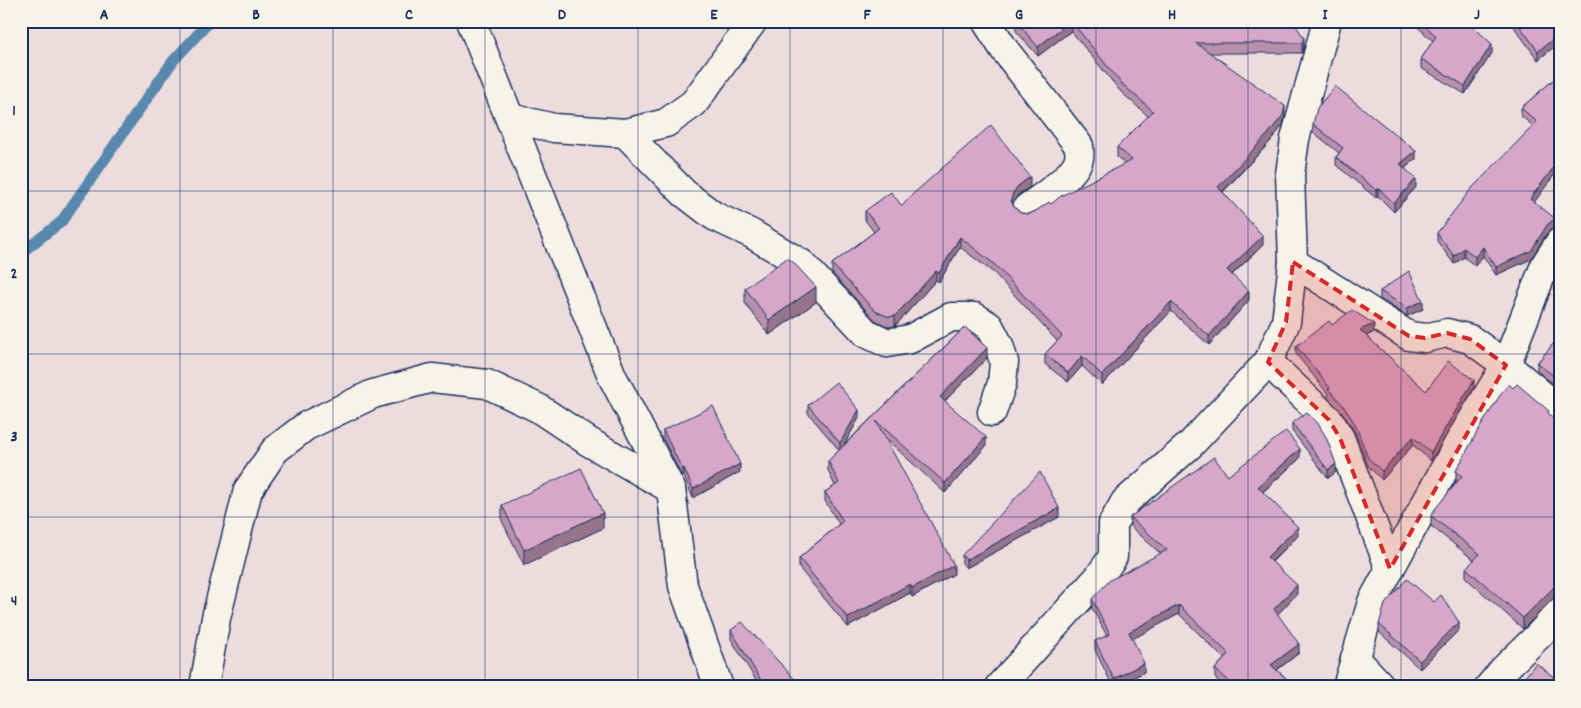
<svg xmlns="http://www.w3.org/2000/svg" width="1581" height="708" font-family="Dekko,sans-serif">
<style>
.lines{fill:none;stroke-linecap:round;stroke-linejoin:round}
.stream{stroke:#5888ad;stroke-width:11}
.minor-casing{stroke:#1b2f5e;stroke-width:31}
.minor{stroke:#f7f3e8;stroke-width:28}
.wall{fill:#b890ac;stroke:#1b2f5e}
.shaded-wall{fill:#96758c;stroke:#1b2f5e}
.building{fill:#d6a7c8;stroke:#1b2f5e}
.marked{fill:#d62828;fill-opacity:0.2;stroke:#d62828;stroke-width:4;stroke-dasharray:10 6;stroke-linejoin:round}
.grid{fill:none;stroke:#1b2f5e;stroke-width:1;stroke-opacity:0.55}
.neatline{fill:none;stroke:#1b2f5e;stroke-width:2}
.grid-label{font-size:16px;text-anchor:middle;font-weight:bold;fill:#1b2f5e}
</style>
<rect width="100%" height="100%" fill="#eddcde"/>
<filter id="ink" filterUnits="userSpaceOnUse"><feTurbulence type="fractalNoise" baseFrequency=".02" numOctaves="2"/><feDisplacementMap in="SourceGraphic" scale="10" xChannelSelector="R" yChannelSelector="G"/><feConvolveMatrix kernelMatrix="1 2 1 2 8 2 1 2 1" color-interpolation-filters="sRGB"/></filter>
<g filter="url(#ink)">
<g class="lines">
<polyline class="stream" points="21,253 61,222 173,61 210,21"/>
<g class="minor-casing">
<g id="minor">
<polyline points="471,21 612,376 671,489 683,586 719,687"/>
<path d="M986,21L1004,49L1079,146C1079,150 1080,155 1079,158C1075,176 1042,197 1027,208"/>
<polyline points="1327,21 1295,139 1290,174 1293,262 1286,322 1268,362 1329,420 1340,438 1390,569"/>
<polyline points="510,118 554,128 625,133 666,123 694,103 753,21"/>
<polyline points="625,133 684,193 714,216 752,234 802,264 866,333 887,343 910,339 951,317 975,317 989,326 999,345 1004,362 1002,383 992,412"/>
<polyline points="1293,262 1409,336 1425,338 1447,333 1470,339 1506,365 1560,410"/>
<polyline points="1355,658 1382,687"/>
<polyline points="204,687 216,618 248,490 275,450 306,426 373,394 432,378 487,384 538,408 589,442 671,489"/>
<polyline points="999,687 1098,578 1113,557 1113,523 1125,502 1191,444 1268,362"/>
<polyline points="1347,687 1372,602 1462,437 1506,365 1545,265 1560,242"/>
<polyline points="1489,687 1504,669 1539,635 1560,612"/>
</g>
</g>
<use href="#minor" class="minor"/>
</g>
<g class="wall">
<polygon points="1016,21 1293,21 1304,47 1302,53 1209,53 1285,115 1283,125 1269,143 1223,192 1263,245 1232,275 1249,300 1209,345 1171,311 1102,385 1082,366 1068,382 1045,364 1045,354 1057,341 994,273 960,247 939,282 936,280 895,326 889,327 875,320 832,273 832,264 874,232 865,220 865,211 902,206 1030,187 1018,195 1013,202 1014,207 1021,213 1029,214 1051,204 1125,164 1117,157 1117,147 1148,116 1121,92 1071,31 1038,56 1016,31"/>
<polygon points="1411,21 1467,21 1492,53 1465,94 1421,68 1421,59 1433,41"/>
<polygon points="1514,21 1560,21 1560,42 1538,60 1514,27"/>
<polygon points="1560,74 1560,167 1534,202 1556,227 1553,228 1547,233 1531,259 1496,275 1483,256 1475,266 1464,257 1454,264 1437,241 1437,233 1533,126 1521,116 1521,108"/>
<polygon points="1313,124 1416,159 1405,168 1416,187 1394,212 1378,196 1376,198 1336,165 1336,157 1339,153 1313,132"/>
<polygon points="745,288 816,302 769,335 745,303"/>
<polygon points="1380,291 1423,309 1407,316 1380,299"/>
<polygon points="1332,325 1374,332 1366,336 1426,391 1474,388 1431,461 1413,445 1382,480 1368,466 1355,432 1342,412 1328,398 1328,394 1296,354 1296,346"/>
<polygon points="965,327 987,358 945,401 986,446 945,493 886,439 954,574 912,597 910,593 848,627 799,568 799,558 839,524 825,501 825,492 835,486 828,470 828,461 839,450 808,413 808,405 859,418 844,445"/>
<polygon points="1560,336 1560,389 1537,371 1537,363"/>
<polygon points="1513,388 1549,414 1553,599 1523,629 1466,578 1466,568 1474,560 1431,526 1431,516 1456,482 1456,471"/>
<polygon points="1292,423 1336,472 1328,478 1292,431"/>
<polygon points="663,430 740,472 693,498 684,476 682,477 663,438"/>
<polygon points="1300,458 1263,492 1298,536 1272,562 1297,594 1277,614 1299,653 1277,670 1296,687 1224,687 1215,678 1215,669 1224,659 1179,614 1132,639 1144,672 1116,687 1113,687 1095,650 1095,641 1107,636 1092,608 1092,599 1161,554 1130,526 1130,517 1228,476"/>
<polygon points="502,505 603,528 524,565 502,521"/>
<polygon points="1059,517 966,568 962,563 962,555"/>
<polygon points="1379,624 1459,630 1420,669 1379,632"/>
<polygon points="731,630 802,687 760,687 731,639"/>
</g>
<g class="shaded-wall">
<polygon points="1070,21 1071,31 1038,56 1038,47"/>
<polygon points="1560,34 1560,42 1538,60 1538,51"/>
<polygon points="1304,38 1304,47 1302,53 1302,43"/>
<polygon points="1492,44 1492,53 1465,94 1465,86"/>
<polygon points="1285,106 1285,115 1283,125 1269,143 1218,196 1218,187"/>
<polygon points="1416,151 1416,159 1400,172 1400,164"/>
<polygon points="1560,159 1560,167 1530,208 1530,199"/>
<polygon points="1030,177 1030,187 1018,195 1013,202 1011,200 1013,193 1018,186"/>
<polygon points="1416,179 1416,187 1394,212 1394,203"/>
<polygon points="1378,188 1378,196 1376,198 1376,190"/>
<polygon points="1556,219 1556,227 1553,228 1547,233 1531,259 1496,275 1496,267 1553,220"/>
<polygon points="1263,236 1263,245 1227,279 1227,270"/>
<polygon points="960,237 960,247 939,282 939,273"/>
<polygon points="1483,247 1483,256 1475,266 1475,257"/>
<polygon points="1464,248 1464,257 1454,264 1454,256"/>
<polygon points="936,271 936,280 895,326 895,316"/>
<polygon points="816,287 816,302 769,335 769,320"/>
<polygon points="1249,291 1249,300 1209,345 1209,336"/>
<polygon points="1423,301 1423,309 1407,316 1407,308"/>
<polygon points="1171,302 1171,311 1102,385 1102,375"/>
<polygon points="1374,324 1374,332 1360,339 1360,330"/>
<polygon points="987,348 987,358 940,406 940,397"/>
<polygon points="1082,356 1082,366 1068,382 1068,373"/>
<polygon points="1474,380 1474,388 1431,461 1431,452"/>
<polygon points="859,410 859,418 840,452 840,443"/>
<polygon points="986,437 986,446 945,493 945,483"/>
<polygon points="1413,437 1413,445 1382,480 1382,471"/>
<polygon points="1300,449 1300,458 1258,496 1258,487"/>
<polygon points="740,464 740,472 693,498 693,489"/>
<polygon points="1336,464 1336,472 1328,478 1328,470"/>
<polygon points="684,468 684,476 682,477 682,469"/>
<polygon points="1059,508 1059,517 966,568 966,560"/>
<polygon points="603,513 603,528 524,565 524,550"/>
<polygon points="1298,527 1298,536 1267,566 1267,557"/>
<polygon points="954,565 954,574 912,597 912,588"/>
<polygon points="1560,580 1560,590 1553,599 1523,629 1523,618"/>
<polygon points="910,584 910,593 848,627 848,618"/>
<polygon points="1297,585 1297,594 1274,618 1274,609"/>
<polygon points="1179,605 1179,614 1129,641 1129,632"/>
<polygon points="1459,622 1459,630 1420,669 1420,661"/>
<polygon points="1299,644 1299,653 1271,674 1271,665"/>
<polygon points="1144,663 1144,672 1116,687 1114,687 1114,679"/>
</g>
<g class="building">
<polygon points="1016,21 1070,21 1038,47"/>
<polygon points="1071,21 1293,21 1304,38 1302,43 1196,43 1285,106 1283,115 1269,133 1218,187 1263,236 1227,270 1249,291 1209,336 1171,302 1102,375 1082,356 1068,373 1045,354 1062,336 994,264 960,237 939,273 936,271 895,316 889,317 875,311 832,264 879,228 865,211 891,192 902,206 913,194 991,125 1030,177 1018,186 1013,193 1011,200 1014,207 1021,213 1029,214 1036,211 1049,202 1051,204 1061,196 1132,160 1117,147 1153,111 1121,83"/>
<polygon points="1420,21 1467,21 1492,44 1465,86 1421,59 1436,36"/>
<polygon points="1516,21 1560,21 1560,34 1538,51"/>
<polygon points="1560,74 1560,159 1530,199 1556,219 1553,220 1547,225 1531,251 1496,267 1483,247 1475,257 1464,248 1454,256 1437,233 1472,188 1537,122 1521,108"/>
<polygon points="1335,86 1416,151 1400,164 1416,179 1394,203 1378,188 1376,190 1336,157 1343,148 1313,124 1317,108"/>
<polygon points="787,258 792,261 816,287 769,320 745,288"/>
<polygon points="1409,271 1423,301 1407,308 1380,291"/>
<polygon points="1352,310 1374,324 1360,330 1426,391 1448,361 1474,380 1431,452 1413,437 1382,471 1368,458 1355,424 1342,404 1328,389 1330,388 1296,346 1329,321 1332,325"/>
<polygon points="965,327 987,348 940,397 986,437 945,483 876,421 954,565 912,588 910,584 848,618 799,558 843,521 825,492 839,483 828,461"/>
<polygon points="1560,336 1560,381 1537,363"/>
<polygon points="836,382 859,410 840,443 808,405"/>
<polygon points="1509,384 1513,388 1517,384 1549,411 1548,413 1560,424 1560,580 1553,588 1523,618 1466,568 1480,554 1431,516 1435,509 1462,476 1456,471 1476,434 1502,392"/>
<polygon points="713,406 740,464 693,489 684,468 682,469 663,430"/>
<polygon points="1307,413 1317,422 1326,437 1336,464 1328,470 1292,423"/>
<polygon points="1286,431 1300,449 1258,487 1298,527 1267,557 1297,585 1274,609 1299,644 1271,665 1296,687 1226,687 1230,682 1215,669 1229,654 1179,605 1129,632 1144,663 1114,679 1095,641 1110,634 1092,599 1110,580 1167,550 1130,517 1214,457 1228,476"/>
<polygon points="581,468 603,513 524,550 502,505"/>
<polygon points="1040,472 1059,508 966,560 962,555"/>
<polygon points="1407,579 1434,602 1441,595 1459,622 1420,661 1379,624 1385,604"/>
<polygon points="742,622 802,687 765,687 731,630"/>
<polygon points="1536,663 1560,682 1560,687 1517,687"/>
</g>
</g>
<path class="marked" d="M1293,262L1409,336L1425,338L1447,333L1470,339L1506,365L1390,569L1340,438L1329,420L1268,362L1286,322Z"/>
<path class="grid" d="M180,21V687M333,21V687M485,21V687M638,21V687M790,21V687M943,21V687M1096,21V687M1248,21V687M1401,21V687M21,191H1560M21,354H1560M21,517H1560"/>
<rect width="1581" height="708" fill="none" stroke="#f7f3e8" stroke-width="55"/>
<rect x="28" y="28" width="1526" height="652" class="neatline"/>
<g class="grid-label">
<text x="104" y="19">A</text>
<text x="256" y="19">B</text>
<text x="409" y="19">C</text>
<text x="562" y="19">D</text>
<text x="714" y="19">E</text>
<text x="867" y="19">F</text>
<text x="1019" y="19">G</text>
<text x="1172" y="19">H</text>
<text x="1325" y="19">I</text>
<text x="1477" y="19">J</text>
<text x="14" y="115">1</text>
<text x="14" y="278">2</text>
<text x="14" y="441">3</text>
<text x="14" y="605">4</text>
</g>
</svg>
